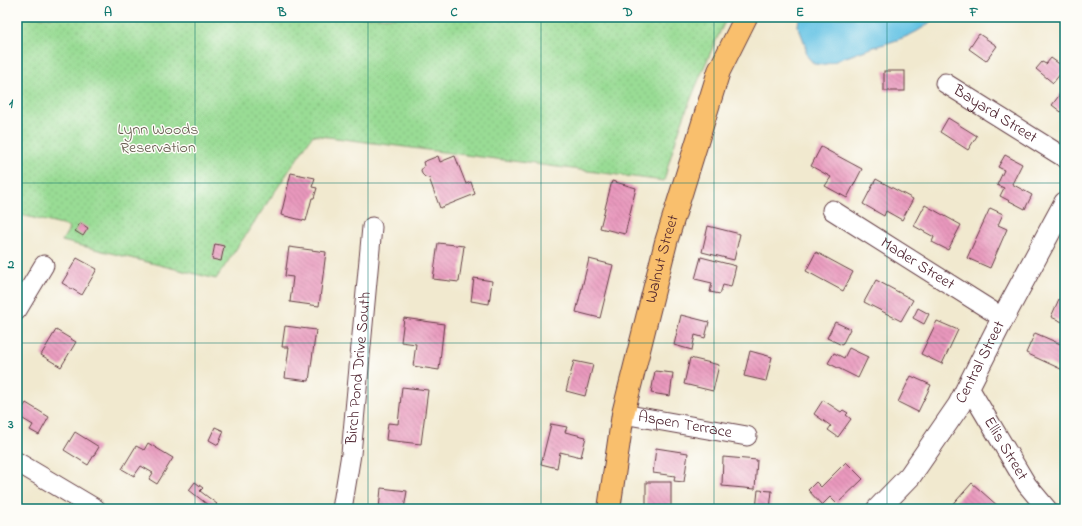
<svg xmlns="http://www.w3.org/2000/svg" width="1082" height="526" font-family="'Indie Flower',sans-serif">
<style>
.park{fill:url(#park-dots);stroke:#727e60}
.water{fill:#67c4e5;stroke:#587288}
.building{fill:url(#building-back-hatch)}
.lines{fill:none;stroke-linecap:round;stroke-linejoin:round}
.minor-casing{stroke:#633d44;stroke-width:21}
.tertiary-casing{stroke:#633d44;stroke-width:24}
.primary-casing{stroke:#633d44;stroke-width:24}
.minor{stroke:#fff;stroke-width:19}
.tertiary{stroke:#fff;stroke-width:22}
.primary{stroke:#f9bf6d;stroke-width:22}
.grid{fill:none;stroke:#0f766e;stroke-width:1;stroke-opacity:0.55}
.labels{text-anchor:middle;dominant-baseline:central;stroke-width:3;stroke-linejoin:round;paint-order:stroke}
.street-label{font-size:16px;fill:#4a1f2b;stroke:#fdfcf7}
.park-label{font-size:16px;fill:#62584a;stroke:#fdfcf7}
.neatline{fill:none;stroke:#0f766e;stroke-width:1.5}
.grid-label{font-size:13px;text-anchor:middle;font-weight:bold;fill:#0f766e}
</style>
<defs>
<pattern id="park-dots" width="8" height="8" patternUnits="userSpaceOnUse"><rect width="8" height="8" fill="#99dc94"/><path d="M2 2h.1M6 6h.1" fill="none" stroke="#85bc80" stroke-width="1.8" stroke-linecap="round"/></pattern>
<pattern id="building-back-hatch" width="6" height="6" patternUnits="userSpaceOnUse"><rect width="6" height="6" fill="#e998bd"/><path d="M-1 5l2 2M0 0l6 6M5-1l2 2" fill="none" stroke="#bf7b9a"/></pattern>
</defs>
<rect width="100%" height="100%" fill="#fdfcf7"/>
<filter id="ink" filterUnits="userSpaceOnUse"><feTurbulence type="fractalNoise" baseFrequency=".025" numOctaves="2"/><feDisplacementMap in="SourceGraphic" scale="8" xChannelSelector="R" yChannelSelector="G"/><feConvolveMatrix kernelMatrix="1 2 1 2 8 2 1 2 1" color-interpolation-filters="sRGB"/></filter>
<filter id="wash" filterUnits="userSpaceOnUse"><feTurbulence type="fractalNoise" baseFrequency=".012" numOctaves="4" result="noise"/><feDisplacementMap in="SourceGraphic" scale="16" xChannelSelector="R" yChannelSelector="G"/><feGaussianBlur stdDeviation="0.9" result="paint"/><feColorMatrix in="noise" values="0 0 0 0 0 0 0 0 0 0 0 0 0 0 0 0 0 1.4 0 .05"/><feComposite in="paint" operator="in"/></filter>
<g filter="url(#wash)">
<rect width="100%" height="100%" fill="#f1e9cf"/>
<path class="park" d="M17,17H727C702,70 678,124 664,181L313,135L216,279L62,241L70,227L17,214Z"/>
<path class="water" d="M799,17H935C921,33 901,39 881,45C870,48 860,52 849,56C834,60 832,66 814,64L807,56L805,44L798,26Z"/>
<g id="blocks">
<g class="building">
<polygon points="979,34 997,46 986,61 969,49"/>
<polygon points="1051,58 1065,68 1053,83 1036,69 1042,62 1046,64"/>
<rect x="884" y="71" width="21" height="20"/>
<polygon points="1064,89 1065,90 1065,115 1052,105"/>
<polygon points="948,118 977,136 968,150 940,132"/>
<polygon points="821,147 862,169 847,198 825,186 831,177 811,166"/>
<polygon points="1005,155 1022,164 1012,184 1032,195 1025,209 1000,196 1004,188 997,185 1004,170 998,167"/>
<polygon points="438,156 440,162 455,156 466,184 471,182 475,194 440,208 429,178 425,177 422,174 421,170 424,166 423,162"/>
<polygon points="291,173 315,178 312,187 317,188 314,198 312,198 306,221 281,215"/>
<polygon points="876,179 913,199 902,220 886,211 884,216 863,204"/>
<polygon points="612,181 636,188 625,234 600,228"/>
<polygon points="925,205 961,225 948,250 932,242 934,237 914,226"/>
<polygon points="990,208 1003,214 998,225 1007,229 990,268 967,258"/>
<polygon points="80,223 88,228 83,236 75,231"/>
<polygon points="708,226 740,234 734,260 702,252"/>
<polygon points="438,243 464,246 459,282 433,279"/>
<polygon points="215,244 224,246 221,261 212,259"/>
<polygon points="289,247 326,252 319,306 290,302 293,277 285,276"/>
<polygon points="816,252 853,272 843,291 806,271"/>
<polygon points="701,257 736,266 731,287 723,285 720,294 710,292 712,283 695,279"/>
<polygon points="77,258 97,269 82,295 62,283"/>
<polygon points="589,259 613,265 600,318 576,312"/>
<polygon points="474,278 492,281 489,304 471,301"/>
<polygon points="876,280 913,300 901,321 864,302"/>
<polygon points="1059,299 1065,302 1065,323 1051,317"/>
<polygon points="918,308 929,314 924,324 913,318"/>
<polygon points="681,315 709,322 705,338 695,335 692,350 674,345"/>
<polygon points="404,318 444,324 439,370 413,366 416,344 401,342"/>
<polygon points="937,321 958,330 942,364 921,354"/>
<polygon points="835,322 850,329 842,345 827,338"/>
<polygon points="285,326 316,330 309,381 285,378 289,347 282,347"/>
<polygon points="56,330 76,342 61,367 41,355"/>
<polygon points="1035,333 1065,346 1065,365 1063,370 1026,353"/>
<polygon points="849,348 868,357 858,378 828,363 834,353 844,358"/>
<polygon points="750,351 772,357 766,381 744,376"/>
<polygon points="690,358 719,365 713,391 684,384"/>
<polygon points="574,361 593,365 585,396 566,391"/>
<polygon points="655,371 673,373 670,396 651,393"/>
<polygon points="911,376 931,385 918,412 898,402"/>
<polygon points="402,387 428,390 421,444 386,440 388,423 398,424"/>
<polygon points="823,400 841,412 843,410 848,413 846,415 851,419 838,437 828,430 831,426 814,414"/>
<polygon points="26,403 49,417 39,435 30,430 33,425 18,416"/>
<polygon points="551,424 567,427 565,432 586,437 581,457 560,452 557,468 541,464"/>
<polygon points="215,427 224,431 218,445 209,440"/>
<polygon points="75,432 99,447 88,465 64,450"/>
<polygon points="148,443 173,458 157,484 149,479 153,473 141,466 134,476 122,469 136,446 144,450"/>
<polygon points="656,448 688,453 684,482 674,481 675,476 653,473"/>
<polygon points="723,457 757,460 755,489 722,486"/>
<polygon points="846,462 863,479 837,504 830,497 822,505 808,490 816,482 821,487"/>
<polygon points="195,482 203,488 200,491 217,504 213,509 189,490"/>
<rect x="646" y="482" width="25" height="27"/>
<polygon points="972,483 999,507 997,509 949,509"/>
<polygon points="381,488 407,491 404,509 379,509"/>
<polygon points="758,490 772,491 770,509 756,509"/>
</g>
</g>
</g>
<g filter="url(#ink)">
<use href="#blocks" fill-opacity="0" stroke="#633d44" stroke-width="1"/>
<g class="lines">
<g class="minor-casing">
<g id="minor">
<path id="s1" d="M945,83L1065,158"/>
<path id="s2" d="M832,210L1003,318"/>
<polyline points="17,310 44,265"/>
<path id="s3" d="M968,386L1027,485L1047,509"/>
<path id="s4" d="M623,414L747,436"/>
<polyline points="17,462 96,509"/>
<path id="s5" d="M342,509L351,454L372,227"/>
</g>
</g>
<g class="tertiary-casing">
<g id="tertiary">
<path id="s6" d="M878,509L910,476L959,405L1003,318L1065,203"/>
</g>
</g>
<g class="primary-casing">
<g id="primary">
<path id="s7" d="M609,509L623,414L666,242L719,71L746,17"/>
</g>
</g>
<use href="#minor" class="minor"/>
<use href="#tertiary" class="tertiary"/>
<use href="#primary" class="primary"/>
</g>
</g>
<path class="grid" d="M195,17V509M368,17V509M541,17V509M714,17V509M887,17V509M17,183H1065M17,343H1065"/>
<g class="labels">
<g class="street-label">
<text stroke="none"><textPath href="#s1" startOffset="59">Bayard Street</textPath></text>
<text stroke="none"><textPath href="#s7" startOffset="256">Walnut Street</textPath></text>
<text stroke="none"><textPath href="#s2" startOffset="101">Mader Street</textPath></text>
<text stroke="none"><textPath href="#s6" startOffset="180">Central Street</textPath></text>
<text stroke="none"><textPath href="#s5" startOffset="142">Birch Pond Drive South</textPath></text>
<text stroke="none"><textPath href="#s4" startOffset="63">Aspen Terrace</textPath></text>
<text stroke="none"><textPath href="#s3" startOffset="73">Ellis Street</textPath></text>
</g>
<g class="park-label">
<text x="158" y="130">Lynn Woods<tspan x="158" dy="18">Reservation</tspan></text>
</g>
</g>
<rect width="1082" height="526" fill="none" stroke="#fdfcf7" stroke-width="44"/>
<rect x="22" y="22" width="1038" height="482" class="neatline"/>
<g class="grid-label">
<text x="108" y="16">A</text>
<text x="282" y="16">B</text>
<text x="454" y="16">C</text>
<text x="628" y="16">D</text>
<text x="800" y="16">E</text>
<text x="974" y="16">F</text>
<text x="11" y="107">1</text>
<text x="11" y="268">2</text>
<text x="11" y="428">3</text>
</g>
</svg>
